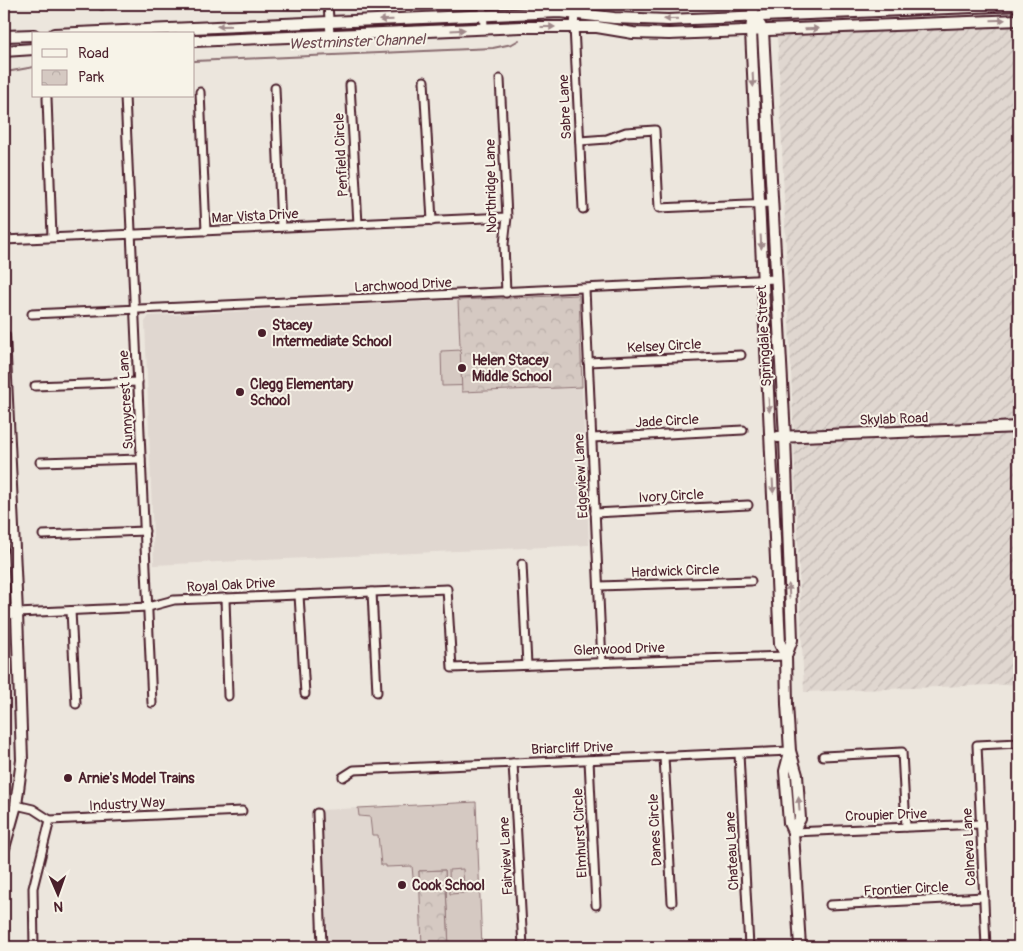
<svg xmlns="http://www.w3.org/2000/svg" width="1023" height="951" font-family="Pangolin,sans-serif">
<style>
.built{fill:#e0d7d0}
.industrial{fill:url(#industrial-furrows)}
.grass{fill:#d5c9c2;stroke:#907476}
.park{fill:url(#park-crowns);stroke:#907476}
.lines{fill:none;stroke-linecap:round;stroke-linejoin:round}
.stream{stroke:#896c6f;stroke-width:2}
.street-casing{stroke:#4a1f2b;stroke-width:11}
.secondary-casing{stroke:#4a1f2b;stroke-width:14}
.street{stroke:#f7f3e8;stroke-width:7}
.secondary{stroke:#f7f3e8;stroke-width:10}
.oneway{fill:#a0898a}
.poi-dot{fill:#4a1f2b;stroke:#f7f3e8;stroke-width:2}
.labels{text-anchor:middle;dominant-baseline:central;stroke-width:4;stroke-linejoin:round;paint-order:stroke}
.street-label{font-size:14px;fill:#4a1f2b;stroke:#f7f3e8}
.poi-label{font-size:14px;font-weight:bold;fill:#4a1f2b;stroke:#f7f3e8;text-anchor:start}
.water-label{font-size:15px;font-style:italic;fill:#6f4c53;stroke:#f7f3e8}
</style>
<defs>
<pattern id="industrial-furrows" width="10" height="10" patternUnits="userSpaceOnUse" patternTransform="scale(1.25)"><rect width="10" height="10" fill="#e0d7d0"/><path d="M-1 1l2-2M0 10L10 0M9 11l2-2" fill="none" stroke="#c2b8b3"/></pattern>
<pattern id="park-crowns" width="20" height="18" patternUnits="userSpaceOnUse" patternTransform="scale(1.25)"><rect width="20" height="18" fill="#d5c9c2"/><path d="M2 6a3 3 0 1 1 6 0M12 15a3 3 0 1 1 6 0" fill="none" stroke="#b8aca7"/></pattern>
</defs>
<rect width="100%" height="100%" fill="#ece6dd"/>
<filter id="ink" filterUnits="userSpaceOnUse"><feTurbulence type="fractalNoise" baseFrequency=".02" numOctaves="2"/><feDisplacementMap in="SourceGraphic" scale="10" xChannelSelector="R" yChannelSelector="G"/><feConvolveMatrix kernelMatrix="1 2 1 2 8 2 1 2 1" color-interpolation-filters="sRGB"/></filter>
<g filter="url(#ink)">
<g class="built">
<polygon points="458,300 462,392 582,387 589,545 154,565 145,322 149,316"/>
<polygon points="4,560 5,623 7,627 12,744 4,745"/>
<polygon points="476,802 482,947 329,947 320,810"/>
</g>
<polygon class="industrial" points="773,4 1019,4 1019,684 804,692 778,48"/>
<g class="grass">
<polygon points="482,349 483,385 442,386 441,351"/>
<polygon points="476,802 482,947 449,947 445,870 419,871 420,888 414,888 412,866 386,867 386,865 381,865 378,835 372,835 370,817 359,816 358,808"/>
</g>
<g class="park">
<polygon points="579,295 582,387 462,392 458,300"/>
<polygon points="463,869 464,893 450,894 449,870"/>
<polygon points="445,870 449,947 422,947 419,871"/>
</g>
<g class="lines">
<g class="stream">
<polyline points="194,61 493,48 512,44 519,40"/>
<polyline points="6,72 34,67"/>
</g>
<g class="street-casing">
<g id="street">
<polyline points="102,4 102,5"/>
<polyline points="328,4 330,35"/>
<polyline points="483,4 484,28"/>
<polyline points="576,4 574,26 583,209"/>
<polyline points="500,79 507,217 504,244 506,293"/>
<polyline points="424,81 432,221"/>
<polyline points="350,85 358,224"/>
<polyline points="275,88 281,227"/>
<polyline points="200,92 206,231"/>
<polyline points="125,96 152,703"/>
<polyline points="47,98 52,237"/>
<polyline points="580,141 607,139 626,132 655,130 659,208 772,203"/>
<polyline points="4,240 507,217"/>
<polyline points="585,289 602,663"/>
<polyline points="32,314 775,279"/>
<polyline points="588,362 741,355"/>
<polyline points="35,386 138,382"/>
<polyline points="592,438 743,430"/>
<polyline points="40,462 141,459"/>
<polyline points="595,513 748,505"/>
<polyline points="43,535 145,531"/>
<polyline points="522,564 527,665"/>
<polyline points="599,586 751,581"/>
<polyline points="372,592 377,692"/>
<polyline points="299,595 305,694"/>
<polyline points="225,598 228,696"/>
<polyline points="4,608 17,613"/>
<polyline points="71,611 76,704"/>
<polyline points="4,616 17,613 148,607 174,600 447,589 452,668 786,656"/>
<polyline points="739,754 749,947"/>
<polyline points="823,756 902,752 906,827"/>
<polyline points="664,757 672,902"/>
<polyline points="589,760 596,905"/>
<polyline points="513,763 523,947"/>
<polyline points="343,777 354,770 790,751"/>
<polyline points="16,805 33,809 50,820 242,811"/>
<polyline points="317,813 322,947"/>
<polyline points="793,832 980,824"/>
<polyline points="830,905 984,897"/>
<polyline points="34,947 33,888 50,820"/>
<polyline points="986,947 977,745 1019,743"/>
</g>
</g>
<g class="secondary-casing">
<g id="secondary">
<polyline points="754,4 751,31 780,644 786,656"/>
<polyline points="760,25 763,31 785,437 792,640 786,656 787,704 790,751 797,775 800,819 793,832"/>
<polyline points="54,34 560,12 614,18 668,20 1019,5"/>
<polyline points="4,36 34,35"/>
<polyline points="194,41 521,27 597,27 633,33 669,34 1019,20"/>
<polyline points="4,51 34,49"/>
<polyline points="4,336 17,613 22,760 16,805 4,848"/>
<polyline points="778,437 1019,427"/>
<polyline points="790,752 785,771 789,823 793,832 800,947"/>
</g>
</g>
<use href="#street" class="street"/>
<use href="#secondary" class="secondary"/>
</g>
<defs><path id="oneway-solid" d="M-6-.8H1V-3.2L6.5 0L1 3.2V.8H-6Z" transform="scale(1.25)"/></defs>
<g class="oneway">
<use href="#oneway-solid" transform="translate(671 19) rotate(179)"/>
<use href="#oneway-solid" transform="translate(386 20) rotate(178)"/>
<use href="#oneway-solid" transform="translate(998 20) rotate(-2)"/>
<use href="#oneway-solid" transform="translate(224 26) rotate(178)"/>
<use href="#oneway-solid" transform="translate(548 27)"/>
<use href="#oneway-solid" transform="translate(812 29) rotate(-2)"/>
<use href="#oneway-solid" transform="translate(458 30) rotate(-3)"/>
<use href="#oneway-solid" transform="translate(753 80) rotate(87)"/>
<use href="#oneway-solid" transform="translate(761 242) rotate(87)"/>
<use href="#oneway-solid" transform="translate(769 405) rotate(87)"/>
<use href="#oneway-solid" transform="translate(773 486) rotate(87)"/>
<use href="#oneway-solid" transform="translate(789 591) rotate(-93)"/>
<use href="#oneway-solid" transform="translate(799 804) rotate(-94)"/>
</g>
</g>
<g class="poi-dot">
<circle cx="262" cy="333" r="5"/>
<circle cx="462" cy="368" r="5"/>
<circle cx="240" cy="392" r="5"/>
<circle cx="68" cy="778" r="5"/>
<circle cx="402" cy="885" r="5"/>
</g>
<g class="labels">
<g class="street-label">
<text transform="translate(565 107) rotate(-93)">Sabre Lane</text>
<text transform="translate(341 155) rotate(-93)">Penfield Circle</text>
<text transform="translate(491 186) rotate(-91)">Northridge Lane</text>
<text transform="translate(255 216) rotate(-3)">Mar Vista Drive</text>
<text transform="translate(403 285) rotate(-3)">Larchwood Drive</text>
<text transform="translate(764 336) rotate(-93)">Springdale Street</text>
<text transform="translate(664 346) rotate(-3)">Kelsey Circle</text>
<text transform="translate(126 400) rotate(-93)">Sunnycrest Lane</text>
<text transform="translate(894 419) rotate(-2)">Skylab Road</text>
<text transform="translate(667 421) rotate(-3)">Jade Circle</text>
<text transform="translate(581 476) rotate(-93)">Edgeview Lane</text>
<text transform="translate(671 496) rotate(-3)">Ivory Circle</text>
<text transform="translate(675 571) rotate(-2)">Hardwick Circle</text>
<text transform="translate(231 585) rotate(-3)">Royal Oak Drive</text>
<text transform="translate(619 649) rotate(-2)">Glenwood Drive</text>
<text transform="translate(572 748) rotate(-2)">Briarcliff Drive</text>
<text transform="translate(127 804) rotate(-3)">Industry Way</text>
<text transform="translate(886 815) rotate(-2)">Croupier Drive</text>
<text transform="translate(655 830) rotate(-93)">Danes Circle</text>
<text transform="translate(580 833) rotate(-93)">Elmhurst Circle</text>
<text transform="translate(969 847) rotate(-93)">Calneva Lane</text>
<text transform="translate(732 851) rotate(-93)">Chateau Lane</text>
<text transform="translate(506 856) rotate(-93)">Fairview Lane</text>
<text transform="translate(906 889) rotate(-3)">Frontier Circle</text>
</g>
<g class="poi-label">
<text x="272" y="325">Stacey<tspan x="272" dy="16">Intermediate School</tspan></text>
<text x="472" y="360">Helen Stacey<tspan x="472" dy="16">Middle School</tspan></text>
<text x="250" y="384">Clegg Elementary<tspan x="250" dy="16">School</tspan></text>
<text x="78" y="778">Arnie's Model Trains</text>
<text x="412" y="885">Cook School</text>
</g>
<g class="water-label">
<text transform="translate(357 42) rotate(-2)">Westminster Channel</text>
</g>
</g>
<rect width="1023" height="951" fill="none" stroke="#f7f3e8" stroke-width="20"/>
<rect x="10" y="10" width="1003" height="931" fill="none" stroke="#4a1f2b" stroke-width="2" filter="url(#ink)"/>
<rect x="32" y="32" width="162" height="65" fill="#f7f3e8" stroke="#b29e9c"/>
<rect x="42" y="49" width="25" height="8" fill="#f7f3e8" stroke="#b29e9c"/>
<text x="78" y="58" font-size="15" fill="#4a1f2b">Road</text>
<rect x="42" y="70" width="25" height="15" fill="url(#park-crowns)" stroke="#b29e9c"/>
<text x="78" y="82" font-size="15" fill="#4a1f2b">Park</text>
<g transform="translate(58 894) rotate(178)" stroke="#f7f3e8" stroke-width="4" paint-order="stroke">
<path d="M0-4L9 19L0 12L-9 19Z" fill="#4a1f2b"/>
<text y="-8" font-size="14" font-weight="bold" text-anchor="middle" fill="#4a1f2b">N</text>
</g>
</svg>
